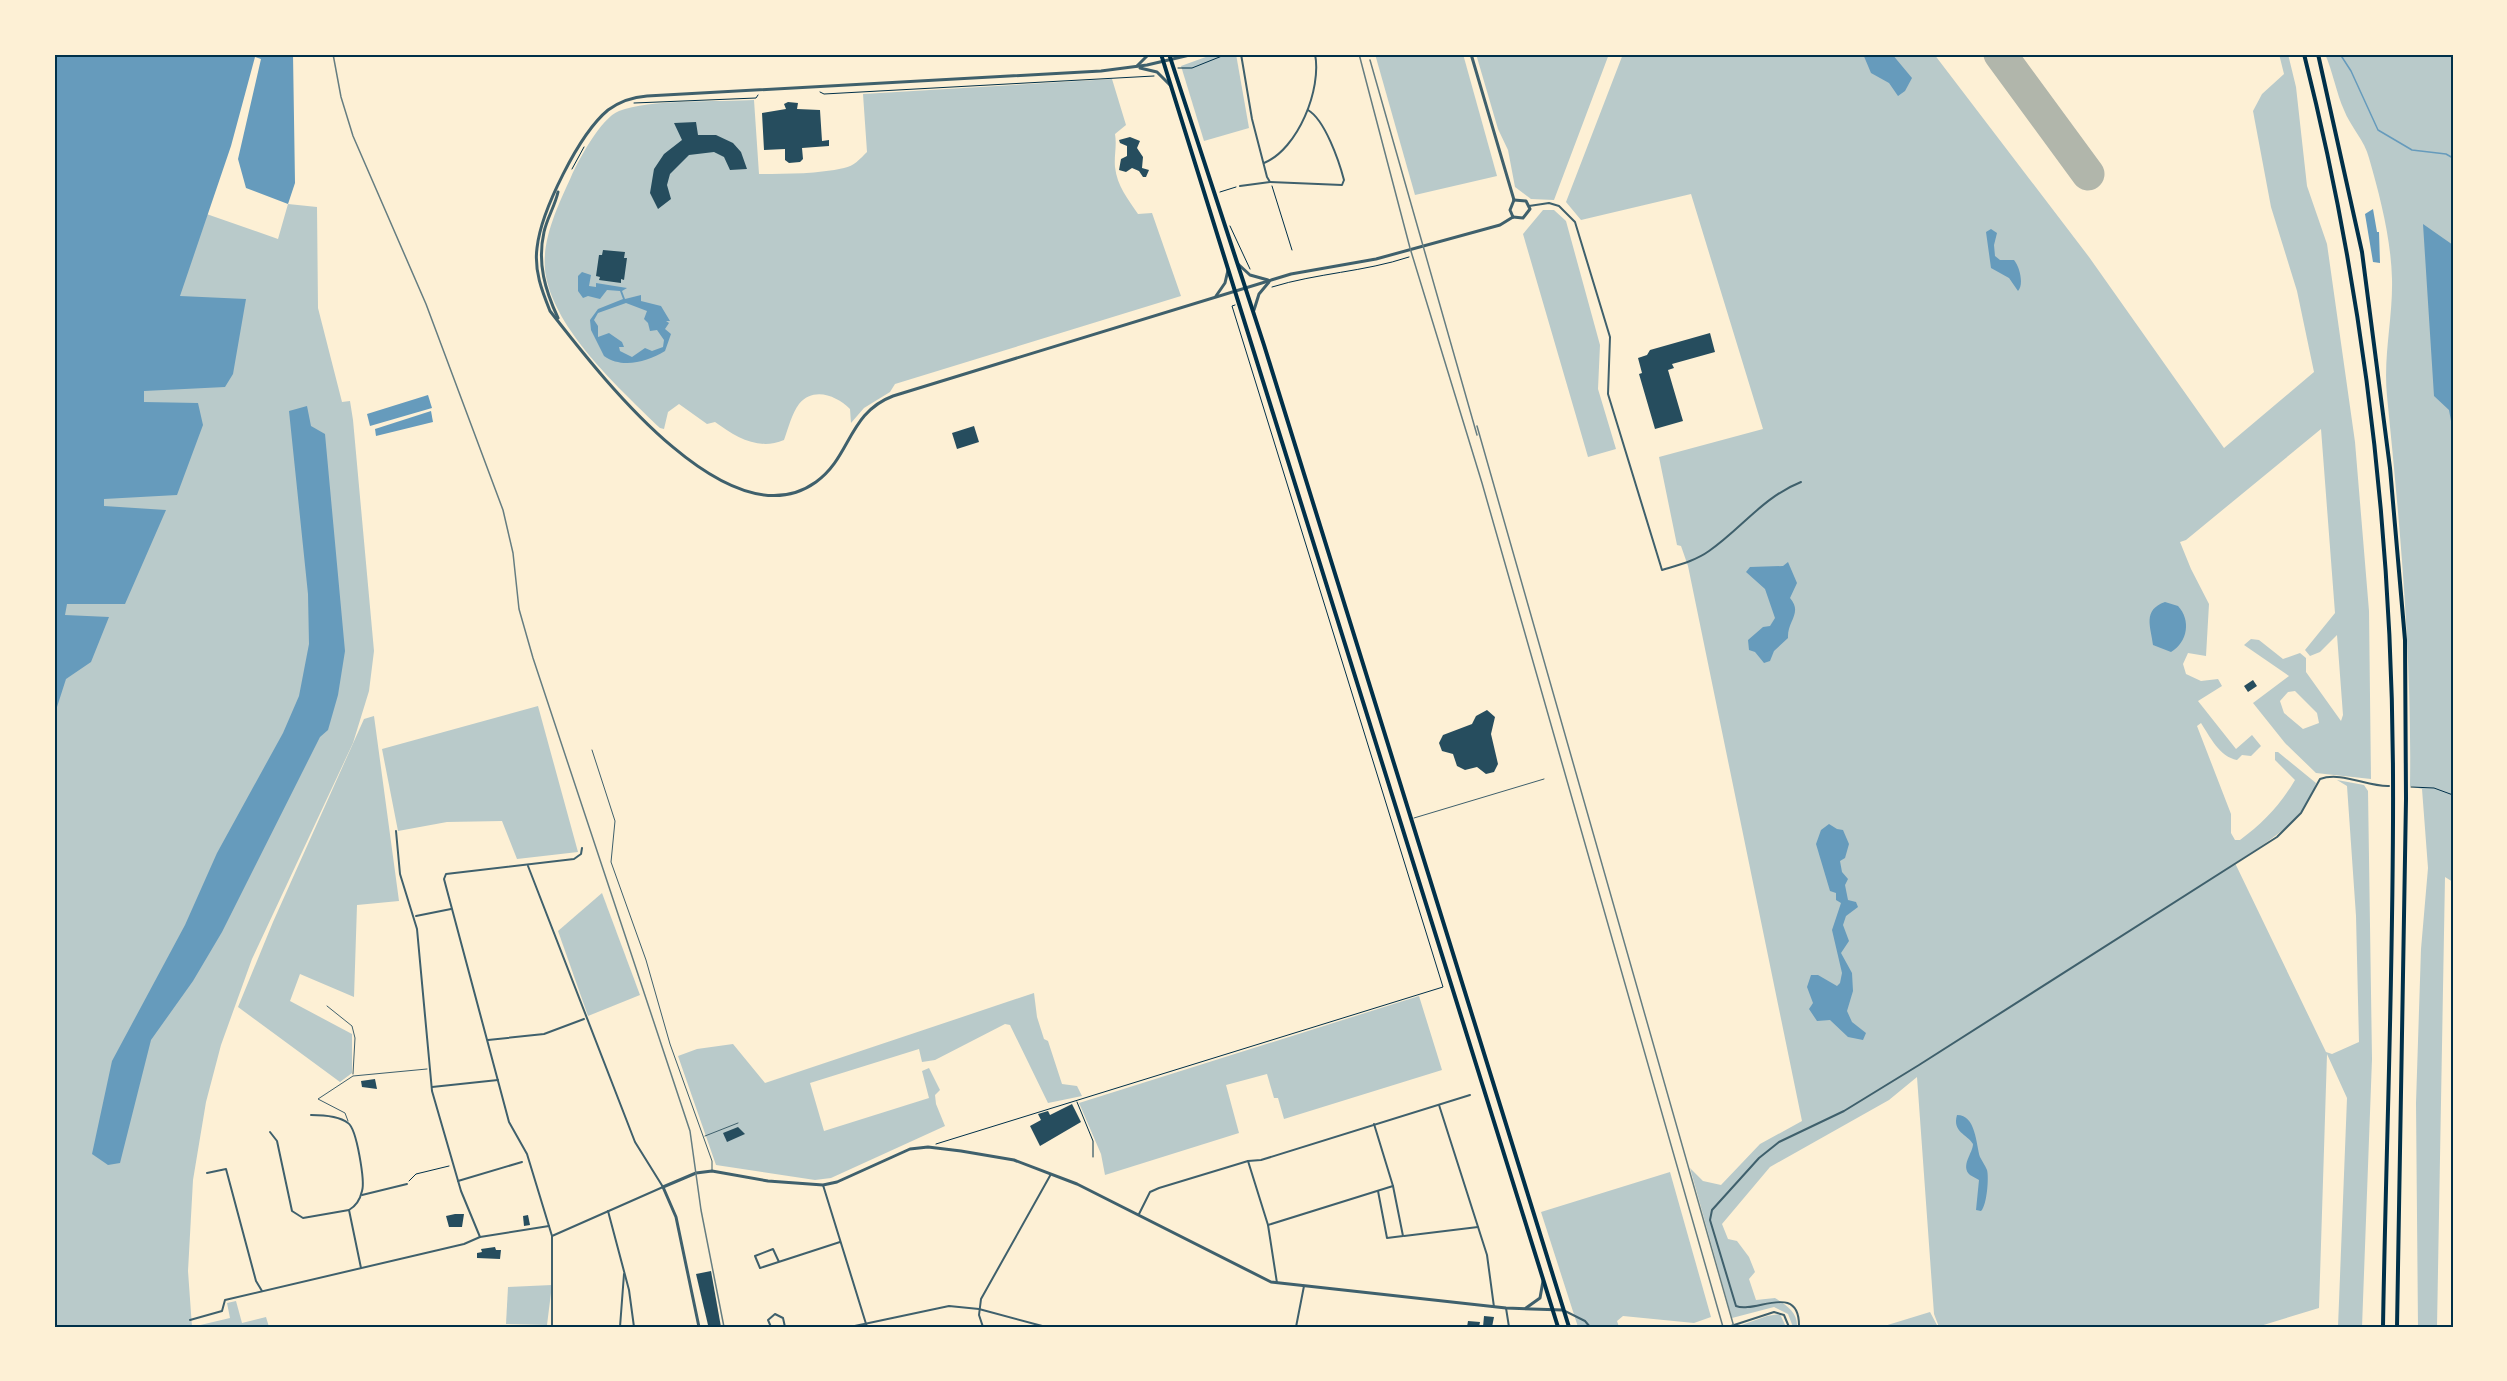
<svg xmlns="http://www.w3.org/2000/svg" width="2507" height="1381" font-family="'Asap Condensed',sans-serif">
<style>
.green{fill:#b9caca;fill-rule:evenodd}
.water{fill:#669bbc;fill-rule:evenodd}
.lines{fill:none;stroke-linecap:round;stroke-linejoin:round}
.stream{stroke:#669bbc;stroke-width:1.5}
.runway{stroke:#b1b6ab;stroke-width:33}
.building{fill:#264d5e}
.path{stroke:#003049;stroke-width:1}
.service{stroke:#3f606c;stroke-width:1}
.minor{stroke:#3f606c;stroke-width:2}
.tertiary{stroke:#3f606c;stroke-width:3}
.primary{stroke:#003049;stroke-width:4}
.motorway{stroke:#003049;stroke-width:4}
.rail{stroke:#657d81;stroke-width:1.5}
.neatline{fill:none;stroke:#003049;stroke-width:2}
</style>
<rect width="100%" height="100%" fill="#fdf0d5"/>
<g class="green">
<polygon points="1214,54 1236,54 1249,128 1204,141 1181,66"/>
<polygon points="1375,54 1463,54 1497,176 1415,195"/>
<polygon points="1476,54 1609,54 1554,200 1531,199 1515,187 1508,150 1498,129"/>
<path d="M1623,54H1934L2089,257L2224,448L2314,372L2297,291L2271,207L2253,111L2262,94L2284,74L2279,54H2288L2296,87L2307,186L2327,244L2355,442L2369,611L2371,779L2316,773L2285,743L2253,703L2289,676L2244,645L2251,639L2259,640L2283,659L2300,653L2306,658V672L2341,721L2343,715L2337,635L2320,652L2310,656L2305,650L2335,613L2321,429L2186,540L2180,542L2191,569L2209,604L2206,656L2188,653L2183,664L2186,674L2201,681L2218,679L2222,686L2198,701L2236,749L2252,735L2261,746L2251,756L2242,755L2237,760C2220,757 2210,737 2201,723L2197,726L2231,814V833L2235,840H2240C2264,822 2280,805 2295,780L2275,760V752H2278L2316,783C2305,821 2266,843 2235,863L2326,1052L2332,1054L2359,1042L2356,916L2347,786L2337,780L2364,785L2368,791L2372,1059L2362,1327H2338L2347,1098L2327,1054L2319,1308L2257,1327H1939L1934,1314L1917,1077L1889,1100L1770,1167L1722,1224L1728,1239L1737,1241L1749,1257L1755,1272L1749,1279L1756,1300L1775,1298C1786,1305 1798,1312 1797,1327H1793L1788,1314L1774,1307L1732,1318L1690,1168L1703,1181L1721,1185L1760,1144L1802,1121L1688,566L1681,546L1677,545L1659,457L1763,429L1691,194L1581,220L1566,202ZM2295,691L2317,713L2319,723L2303,729L2284,713L2280,701L2288,692Z"/>
<path d="M2325,54H2453V882L2445,877L2437,1327H2418L2416,1103L2421,949L2428,868L2422,789L2410,786C2412,655 2400,526 2387,396C2383,356 2393,318 2392,279C2391,239 2380,196 2369,158C2365,141 2350,126 2344,110C2336,92 2333,72 2325,54Z"/>
<path d="M1112,79L1126,125L1115,134C1117,146 1114,156 1115,167C1117,186 1128,199 1138,214L1152,213L1181,296L895,384L890,392L864,408L851,423L850,409C837,396 814,386 799,404C792,413 788,429 784,440C758,451 736,437 715,422L707,424L679,404L668,412L664,429L660,428C621,390 560,335 547,281C538,246 557,208 571,177C579,159 601,118 619,111C649,99 719,102 754,100L759,174C785,174 818,174 844,168C854,166 860,159 867,152L863,94Z"/>
<polygon points="109,180 278,239 288,204 317,207 318,308 342,402 350,401 353,420 374,651 369,691 353,743 252,959 221,1045 206,1102 193,1180 188,1271 192,1327 230,1318 227,1303 236,1301 242,1323 266,1317 269,1327 54,1327 54,334"/>
<polygon points="1543,210 1554,210 1566,221 1600,345 1598,389 1616,449 1588,457 1523,234"/>
<polygon points="538,706 578,852 517,859 502,821 447,822 398,831 382,749"/>
<polygon points="374,716 399,901 357,905 354,997 300,974 290,1001 352,1034 352,1073 340,1082 238,1007 273,922 364,719"/>
<polygon points="602,893 640,995 588,1016 558,931"/>
<polygon points="1034,993 1037,1017 1044,1039 1048,1041 1062,1084 1077,1086 1082,1096 1048,1103 1010,1025 1005,1024 935,1060 922,1062 919,1049 810,1083 824,1131 929,1098 922,1071 929,1068 940,1090 935,1095 936,1104 945,1126 831,1178 815,1180 716,1165 678,1056 697,1049 733,1044 765,1083"/>
<polygon points="1419,996 1442,1070 1284,1119 1278,1098 1274,1098 1267,1074 1226,1085 1239,1133 1105,1175 1101,1154 1079,1103"/>
<polygon points="1670,1172 1711,1317 1694,1323 1623,1316 1617,1321 1619,1327 1578,1327 1541,1212"/>
<polygon points="552,1285 547,1325 506,1324 508,1287"/>
<polygon points="1930,1312 1938,1327 1881,1327"/>
<polygon points="1780,1314 1786,1327 1736,1327 1767,1316"/>
</g>
<g class="water">
<polygon points="54,54 293,54 295,183 288,204 246,188 238,159 261,59 255,57 231,146 180,296 246,299 233,374 225,387 144,391 144,402 198,403 203,425 177,495 104,499 104,506 166,510 125,604 67,604 65,615 109,617 91,662 66,679 57,707 54,707"/>
<polygon points="1863,54 1892,54 1912,78 1905,91 1898,96 1889,83 1871,73"/>
<polygon points="2373,209 2377,232 2379,232 2380,263 2373,262 2365,214"/>
<polygon points="2423,224 2453,245 2453,432 2449,410 2434,396"/>
<path d="M1991,229L1997,233L1994,245L1995,256L2000,260H2014C2020,267 2024,285 2018,291L2009,278L1991,268L1986,232Z"/>
<path d="M582,272L591,275L589,286L596,287V283L627,288L622,291L625,299L641,295V301L661,306L670,321H666L669,323L665,329L671,334L665,351C647,362 622,369 604,356L591,330L590,320L598,309L623,299L620,291L607,290L600,299L588,296L583,298L578,291V276ZM626,303L647,311L644,319L648,323L650,331L657,330L664,340L663,347L652,351L645,348L632,357L620,351L619,347H624L622,342L609,333L598,337V326L594,320L598,313Z"/>
<polygon points="428,395 432,408 370,426 367,414"/>
<polygon points="307,406 311,426 325,434 345,651 338,695 328,730 320,737 222,932 193,981 151,1040 121,1159 120,1163 108,1165 92,1154 112,1061 185,925 217,853 283,733 299,696 309,644 308,594 289,411"/>
<polygon points="431,411 433,422 376,436 375,429"/>
<path d="M1788,562L1797,583L1790,598C1803,613 1787,621 1788,638L1774,651L1770,661L1764,663L1755,652L1749,650L1748,640L1763,627L1770,626L1775,618L1765,589L1746,572L1750,567L1783,566Z"/>
<path d="M2165,602L2178,606C2191,620 2188,642 2171,652L2153,645C2151,627 2142,610 2165,602Z"/>
<polygon points="1829,824 1837,829 1843,830 1849,844 1845,858 1840,861 1842,872 1848,879 1845,885 1848,900 1856,902 1858,907 1846,916 1843,925 1849,941 1841,953 1852,973 1853,991 1847,1011 1852,1022 1866,1033 1863,1040 1848,1037 1830,1020 1817,1021 1809,1009 1813,1003 1807,987 1811,975 1818,975 1837,986 1840,983 1842,973 1832,930 1841,903 1836,900 1836,893 1830,891 1816,844 1821,830"/>
<path d="M1957,1115C1976,1115 1976,1144 1980,1157C1982,1161 1985,1165 1987,1170C1989,1177 1987,1205 1981,1211L1976,1210L1979,1180C1976,1178 1973,1177 1970,1175C1960,1166 1973,1153 1973,1144C1967,1134 1952,1132 1957,1115Z"/>
</g>
<g class="lines">
<polyline class="stream" points="2340,54 2351,71 2378,130 2412,150 2446,154 2453,158"/>
<polyline class="runway" points="2000,54 2088,174"/>
</g>
<g class="building">
<polygon points="788,102 798,103 797,109 820,110 822,141 829,140 829,146 802,148 803,159 800,162 789,163 785,160 785,149 764,150 762,113 786,109 784,104"/>
<polygon points="696,122 698,135 716,135 733,143 741,152 747,169 730,170 724,157 714,152 689,155 670,174 667,185 671,199 658,209 650,193 654,169 664,154 682,140 674,123"/>
<polygon points="1130,137 1140,141 1137,148 1143,157 1142,168 1149,170 1146,177 1143,177 1139,171 1132,168 1126,172 1119,170 1121,159 1127,156 1127,146 1120,143 1119,140"/>
<polygon points="603,250 625,252 624,258 627,258 624,280 621,279 621,283 599,280 600,277 596,276 599,255 602,255"/>
<polygon points="1710,333 1715,352 1672,364 1674,368 1668,370 1683,421 1655,429 1639,374 1642,373 1638,358 1647,355 1650,350"/>
<polygon points="974,426 979,442 957,449 952,433"/>
<polygon points="2253,680 2257,686 2248,692 2244,686"/>
<polygon points="1487,710 1495,717 1491,734 1498,764 1494,772 1486,774 1477,767 1465,770 1457,766 1453,754 1442,751 1439,743 1443,735 1472,724 1476,716"/>
<polygon points="375,1079 377,1089 362,1087 361,1081"/>
<polygon points="1072,1104 1081,1122 1040,1146 1030,1126 1041,1120 1038,1114 1048,1111 1050,1115"/>
<polygon points="738,1127 745,1134 727,1142 723,1133"/>
<polygon points="455,1214 464,1214 462,1227 449,1227 446,1216"/>
<polygon points="528,1215 530,1225 524,1226 523,1216"/>
<polygon points="495,1247 496,1250 501,1250 500,1259 477,1258 477,1253 482,1252 481,1249"/>
<polygon points="711,1271 721,1327 708,1325 696,1274"/>
<polygon points="1484,1316 1494,1317 1492,1327 1483,1327"/>
<polygon points="1468,1321 1480,1322 1479,1327 1467,1327"/>
</g>
<g class="lines">
<g class="path">
<polyline points="1178,68 1192,68 1227,54"/>
<polyline points="820,92 824,94 1154,76"/>
<polyline points="634,103 756,98 758,95"/>
<polyline points="572,169 584,147"/>
<polyline points="1272,186 1292,250"/>
<polyline points="1220,192 1236,187"/>
<polyline points="1230,226 1250,269"/>
<path d="M1272,287C1317,273 1364,272 1409,257"/>
<polyline points="2411,787 2434,788 2453,795"/>
<polyline points="1077,1102 1093,1141 1093,1157"/>
<polyline points="936,1144 1443,987 1232,306 1235,305"/>
<polyline points="409,1181 416,1174 449,1166"/>
</g>
<g class="service">
<polyline points="592,750 615,821 611,862 646,960 670,1044 712,1161 712,1171"/>
<polyline points="1414,818 1544,779"/>
<polyline points="327,1006 352,1026 355,1038 353,1074"/>
<polyline points="348,1121 345,1113 318,1099 353,1076 427,1069"/>
<polyline points="705,1136 738,1123"/>
</g>
<g class="minor">
<polyline points="1241,54 1252,119 1267,177 1270,182"/>
<path d="M1264,163C1298,149 1322,89 1315,54"/>
<path d="M1240,186L1270,182L1342,185L1344,180C1339,161 1325,120 1308,110"/>
<path d="M1529,206L1549,203L1559,206L1575,222L1610,337L1608,394L1662,570C1678,565 1695,561 1709,551C1741,529 1763,497 1801,482"/>
<polyline points="396,831 400,874 417,929 432,1091 461,1191 480,1237"/>
<polyline points="528,866 635,1142 663,1187 552,1236"/>
<polyline points="416,916 451,909"/>
<polyline points="488,1040 544,1034 584,1019"/>
<polyline points="432,1087 498,1080"/>
<polyline points="1439,1105 1487,1255 1494,1307"/>
<path d="M311,1115C322,1115 339,1116 348,1123C357,1129 365,1182 362,1191C360,1200 356,1206 349,1210"/>
<polyline points="1374,1124 1393,1186 1403,1236 1387,1238 1378,1191"/>
<polyline points="270,1132 277,1141 292,1211 303,1218 349,1210 361,1268"/>
<polyline points="1248,1161 1268,1225 1277,1283"/>
<polyline points="207,1173 226,1169 256,1281 262,1291"/>
<polyline points="458,1181 522,1162"/>
<polyline points="823,1185 867,1327"/>
<polyline points="362,1195 407,1184"/>
<polyline points="608,1211 629,1290 634,1327"/>
<polyline points="1139,1214 1150,1192 1159,1188 1248,1161 1261,1160 1470,1095"/>
<polyline points="1268,1225 1393,1186"/>
<polyline points="1404,1236 1478,1227"/>
<polyline points="779,1262 773,1249 755,1256 760,1268 840,1242"/>
<polyline points="1506,1308 1509,1327"/>
<polyline points="1565,1311 1585,1321 1590,1327"/>
<polyline points="190,1320 222,1311 225,1300 464,1244 480,1237 549,1226"/>
<polyline points="552,1327 552,1236 527,1154 509,1122 444,879 446,874 574,859 581,854 582,848"/>
<polyline points="620,1327 624,1274"/>
<polyline points="771,1327 768,1320 775,1314 783,1318 785,1327"/>
<polyline points="850,1327 949,1306 979,1309 1046,1327"/>
<polyline points="983,1327 979,1315 981,1299 1051,1174"/>
<polyline points="1296,1327 1304,1286"/>
<polyline points="1728,1327 1774,1312 1784,1315 1789,1327"/>
<path d="M1799,1327C1800,1281 1755,1314 1736,1306L1710,1220L1712,1210L1759,1158L1779,1142L1844,1111L1919,1065L2277,837L2301,813L2320,779C2341,771 2368,787 2389,786"/>
</g>
<g class="tertiary">
<path d="M1194,54L1147,65L1101,71L647,96C633,97 619,102 608,110C579,134 541,211 537,248C534,271 542,291 550,311C597,371 728,545 816,482C851,457 848,413 893,396L1291,274L1376,259L1500,225L1513,217"/>
<polyline points="1471,54 1514,200"/>
<polyline points="1137,66 1149,54"/>
<polyline points="1140,68 1157,72 1170,85"/>
<path d="M558,192C555,206 547,218 544,232C537,263 545,290 558,318"/>
<polyline points="1513,217 1523,218 1530,209 1526,201 1514,200"/>
<polyline points="1513,217 1510,210 1514,200"/>
<polyline points="1238,264 1250,275 1268,280"/>
<polyline points="1216,296 1225,283 1228,270"/>
<polyline points="1254,310 1259,294 1269,282"/>
<polyline points="1526,1308 1540,1298 1543,1281"/>
<polyline points="699,1327 676,1217 663,1187 696,1173 712,1171 768,1181 823,1185 837,1182 910,1149 928,1147 961,1151 1014,1160 1077,1184 1271,1282 1506,1308 1563,1310"/>
</g>
<g class="primary">
<polyline points="1161,54 1558,1327"/>
<polyline points="1169,54 1264,345 1569,1327"/>
</g>
<g class="motorway">
<path d="M2304,54C2363,288 2392,532 2393,774C2394,958 2386,1143 2383,1327"/>
<polyline points="2318,54 2362,252 2390,468 2405,640 2406,799 2397,1327"/>
</g>
<g class="rail">
<polyline points="333,54 341,97 353,136 426,304 503,510 513,553 519,609 533,658 690,1131 701,1210 724,1327"/>
<polyline points="1359,54 1410,248 1482,483 1723,1327"/>
<polyline points="1370,60 1477,435"/>
<polyline points="1477,426 1734,1327"/>
</g>
</g>
<rect width="2507" height="1381" fill="none" stroke="#fdf0d5" stroke-width="111"/>
<rect x="56" y="56" width="2396" height="1270" class="neatline"/>
</svg>
